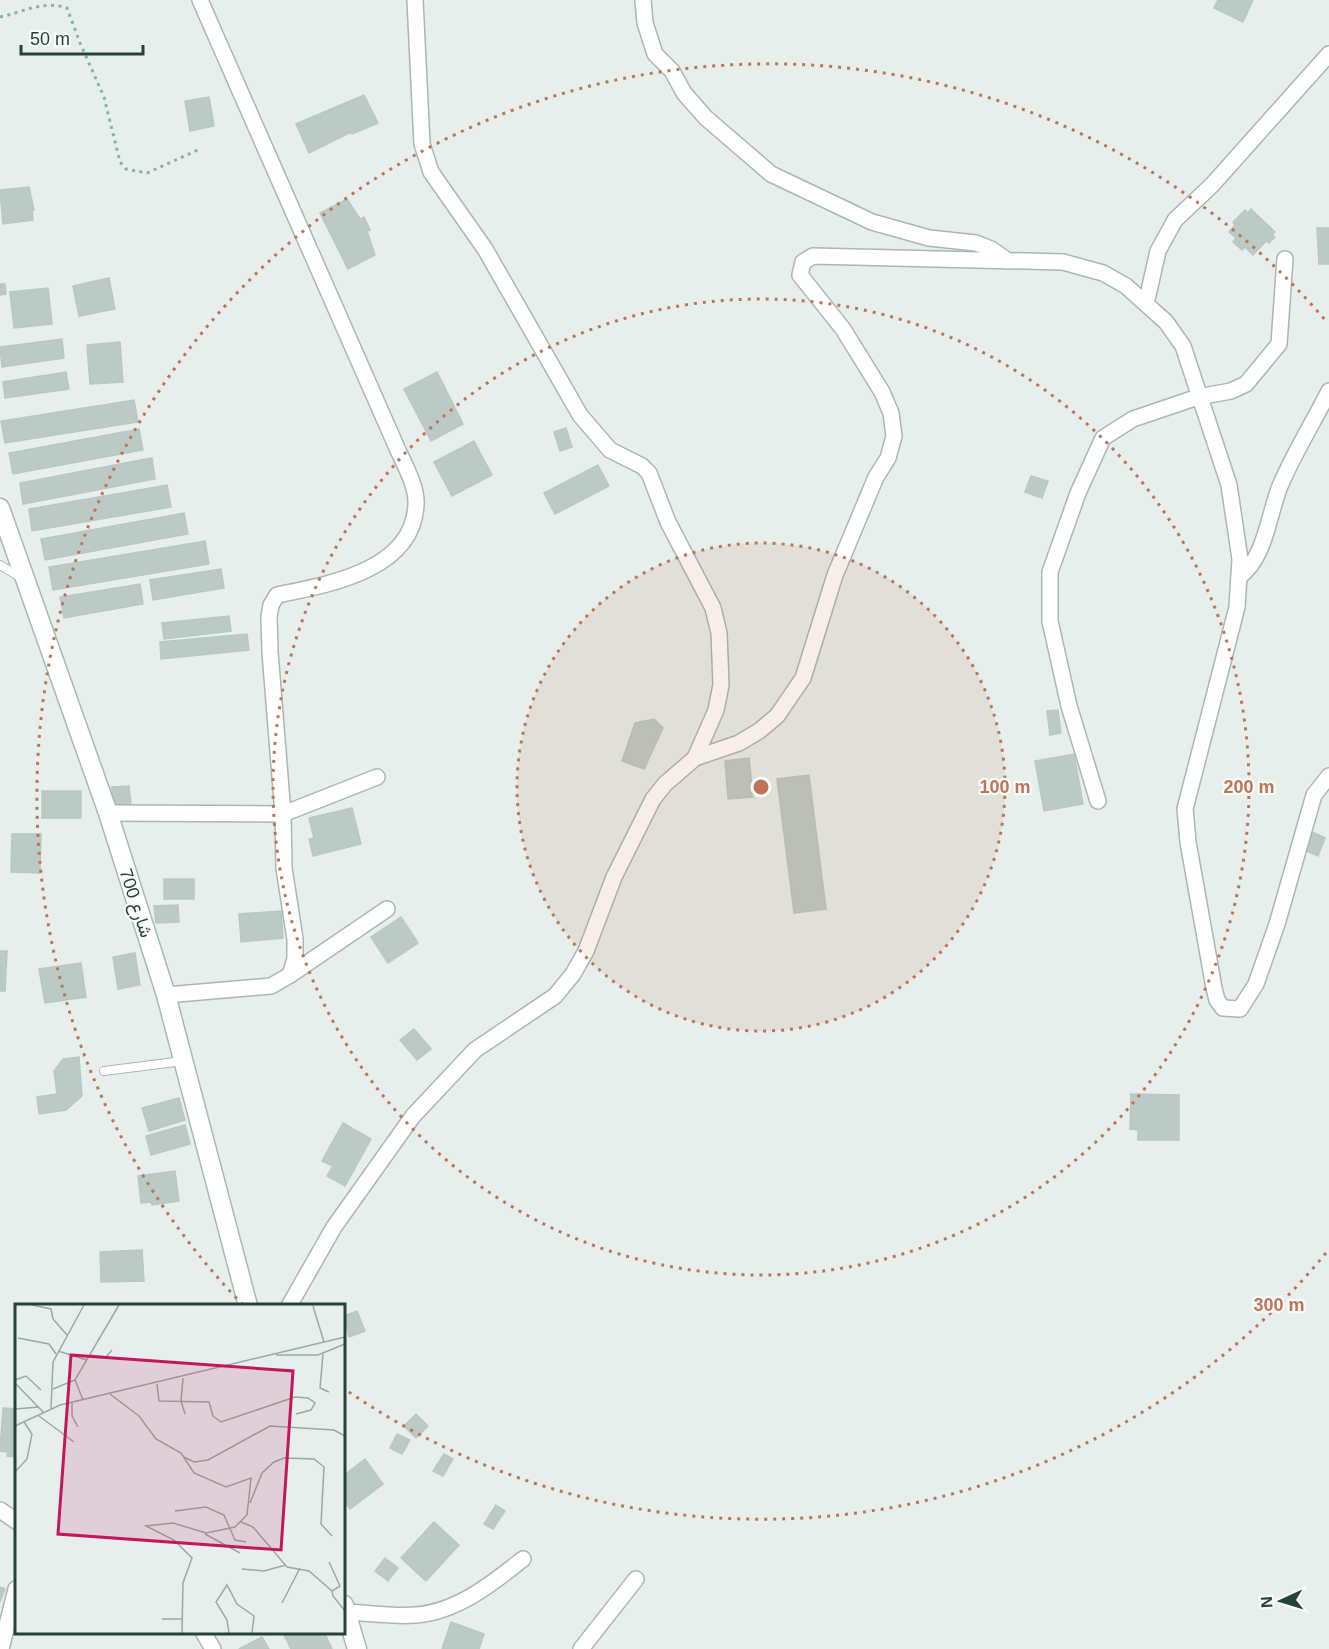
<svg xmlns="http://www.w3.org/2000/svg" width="1329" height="1649" font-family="Arial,Vazirmatn,sans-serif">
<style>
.building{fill:#bbcac4;stroke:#b8c9c2;stroke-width:1.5}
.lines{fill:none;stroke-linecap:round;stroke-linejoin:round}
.lane-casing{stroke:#a8b8b2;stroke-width:10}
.street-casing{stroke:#a8b8b2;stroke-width:18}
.secondary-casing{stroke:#a4bbb3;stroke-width:21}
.path{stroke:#86b3a5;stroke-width:3;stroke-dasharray:3 4.5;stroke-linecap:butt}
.lane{stroke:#fff;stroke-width:8}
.street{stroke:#fff;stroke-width:15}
.secondary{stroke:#fff;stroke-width:18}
.ring{fill:none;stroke:#c07456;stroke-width:3;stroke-dasharray:3 6}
.labels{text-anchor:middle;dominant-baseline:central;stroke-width:4.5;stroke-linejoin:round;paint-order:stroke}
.street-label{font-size:18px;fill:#24423a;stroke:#f7fbf9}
.inset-road{fill:none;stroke:#98aaa4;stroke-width:1.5}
.view{fill:#c2185b;fill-opacity:0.15;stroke:#c2185b;stroke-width:3}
.inset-edge{fill:none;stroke:#24423a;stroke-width:3}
.centre{fill:#c07456;stroke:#f7fbf9;stroke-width:3}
.ring-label{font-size:18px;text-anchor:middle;font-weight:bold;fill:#c07456;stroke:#f7fbf9;stroke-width:4.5;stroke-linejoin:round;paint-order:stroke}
</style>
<rect width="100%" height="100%" fill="#e6efeb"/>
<g class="building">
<polygon points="1218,0 1253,0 1243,22 1214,8"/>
<polygon points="364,95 378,123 352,134 351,132 309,153 296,124"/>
<polygon points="209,97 214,126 190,131 185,101"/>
<polygon points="29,187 34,210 32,210 33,220 3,224 0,190"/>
<polygon points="347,199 360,219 364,217 370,230 367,231 375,255 348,269 320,213"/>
<polygon points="1251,209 1275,232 1272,235 1275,237 1269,243 1266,241 1253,255 1245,247 1242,250 1233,242 1236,238 1229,232 1235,225 1233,222 1245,210 1248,213"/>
<polygon points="1317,228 1329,228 1329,264 1319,264"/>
<polygon points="109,278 115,309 79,316 73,286"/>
<polygon points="0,284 5,284 6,294 0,295"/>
<polygon points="48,288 52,324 14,328 10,292"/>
<polygon points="62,339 64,358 2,367 0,347"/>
<polygon points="120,342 123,382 90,384 87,345"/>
<polygon points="66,372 69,389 5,398 3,382"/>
<polygon points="437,372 463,424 431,441 404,389"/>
<polygon points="134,400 138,422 5,443 1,421"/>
<polygon points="566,428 572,447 560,451 554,432"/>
<polygon points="139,429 143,450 13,474 9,453"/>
<polygon points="474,441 492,475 452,496 434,462"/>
<polygon points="152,458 155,479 23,504 20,483"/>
<polygon points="598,465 609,486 555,514 544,493"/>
<polygon points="1031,476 1048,481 1042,498 1025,492"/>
<polygon points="167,485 171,507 32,531 29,509"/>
<polygon points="184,513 188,534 45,560 41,539"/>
<polygon points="205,541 209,564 53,590 49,567"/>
<polygon points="221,569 224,588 153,600 150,580"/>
<polygon points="140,584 143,604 64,618 60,597"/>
<polygon points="229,616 231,631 164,639 162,623"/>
<polygon points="247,634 249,650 161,659 160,642"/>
<polygon points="1058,710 1061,733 1050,735 1047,711"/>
<polygon points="654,719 663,728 644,769 622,761 635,723"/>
<polygon points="1074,754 1083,804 1044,811 1035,761"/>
<polygon points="749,758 753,797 728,799 725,761"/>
<polygon points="809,775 826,909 794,913 777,779"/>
<polygon points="129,786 131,805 113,806 112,787"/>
<rect x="42" y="791" width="39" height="27"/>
<polygon points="352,808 361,844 313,856 309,839 314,838 309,818"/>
<polygon points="1312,832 1325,838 1318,856 1305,850"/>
<polygon points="12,834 41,834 40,873 11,872"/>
<rect x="164" y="879" width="30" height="20"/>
<polygon points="178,905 179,922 156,923 154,906"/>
<polygon points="281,911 283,938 241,942 239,914"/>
<polygon points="401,917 418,943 388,963 371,937"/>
<polygon points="0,951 7,951 5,991 0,991"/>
<polygon points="135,953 140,985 118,989 113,957"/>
<polygon points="81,963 86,997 45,1003 39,969"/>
<polygon points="414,1029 431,1049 417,1060 400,1040"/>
<polygon points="79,1057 82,1096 66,1110 39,1114 37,1097 57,1094 54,1071 63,1059"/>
<polygon points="1131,1094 1179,1095 1179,1140 1138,1140 1138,1130 1130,1129"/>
<polygon points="179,1098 185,1120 149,1131 142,1108"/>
<polygon points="343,1123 371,1139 345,1186 327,1176 333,1166 322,1161"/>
<polygon points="185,1125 190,1144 151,1155 146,1136"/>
<polygon points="175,1171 179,1201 152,1205 151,1202 141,1203 138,1176"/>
<polygon points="142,1250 144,1281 101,1282 100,1252"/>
<polygon points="357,1311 365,1331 349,1337 344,1316"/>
<polygon points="3,1408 16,1409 16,1457 7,1456 8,1452 0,1451"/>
<polygon points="416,1414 428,1426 416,1438 404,1426"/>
<polygon points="397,1434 410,1440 402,1454 390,1448"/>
<polygon points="444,1454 453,1459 443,1476 433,1471"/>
<polygon points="365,1459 383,1484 350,1509 344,1501 344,1475"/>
<polygon points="496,1505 505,1511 493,1529 484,1524"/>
<polygon points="434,1522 459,1545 426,1581 401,1558"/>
<polygon points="385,1558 398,1568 388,1581 375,1571"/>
<polygon points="0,1587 5,1589 0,1602"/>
<polygon points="451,1622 484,1634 479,1649 442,1649"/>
<polygon points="288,1632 324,1632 332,1649 291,1649 284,1635"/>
<polygon points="262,1637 269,1649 239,1649"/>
</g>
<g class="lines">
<g class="lane-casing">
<g id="lane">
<polyline points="0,565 22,578"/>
<polyline points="104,1071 183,1061"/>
</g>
</g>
<g class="street-casing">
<g id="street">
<polyline points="415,0 422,144 431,172 485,249 580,415 610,450 642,466 649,473 668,522 713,608 719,633 721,685 716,710 695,758"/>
<polyline points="643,0 645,23 655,54 672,71 684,93 706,118 771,174 872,222 929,238 976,243 991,249 1008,261"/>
<polyline points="1146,304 1158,251 1175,220 1212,185 1329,54"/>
<path d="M1239,577C1266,557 1268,516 1280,486C1294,453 1313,423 1329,391"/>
<polyline points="1098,801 1069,706 1050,621 1050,572 1078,493 1103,438 1133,419 1198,397 1231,391 1246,384 1279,344 1285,259"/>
<polyline points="108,813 283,814 377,777"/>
<polyline points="290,975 387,909"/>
<path d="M166,995L271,986L290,975L295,959V939L284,868L283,814L270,652L269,617L271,605L277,595C326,585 414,571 416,504C417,486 404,464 397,448L200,0"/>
<polyline points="289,1306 334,1227 413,1116 475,1050 555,996 573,974 586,951 614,877 653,799 665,784 695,758 739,743 759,731 777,716 803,678 835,575 876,477 888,458 894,436 891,413 882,392 843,329 800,275 803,262 813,256 1063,262 1103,273 1126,286 1166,322 1183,346 1229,485 1240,559 1237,607 1185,809 1188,842 1214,988 1217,1000 1223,1008 1240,1009 1256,984 1277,924 1314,795 1329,776"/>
<polyline points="0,1510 16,1521"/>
<path d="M346,1612C369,1613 394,1617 416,1615C457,1612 493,1583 523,1559"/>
<polyline points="203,1632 213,1649"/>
<polyline points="1,1649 16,1589"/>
<polyline points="581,1649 636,1579"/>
</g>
</g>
<g class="secondary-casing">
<g id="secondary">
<polyline points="0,508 108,813 166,995 248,1306"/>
<polyline points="344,1605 357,1649"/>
</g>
</g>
<path class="path" d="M0,17C23,12 44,0 67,8L80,43L104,97L120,162L126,169L147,173L200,149"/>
<use href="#lane" class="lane"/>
<use href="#street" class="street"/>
<use href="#secondary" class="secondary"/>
</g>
<circle cx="761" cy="787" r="244" fill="#c07456" fill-opacity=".12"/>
<g class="ring">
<circle cx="761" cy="787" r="244"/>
<circle cx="761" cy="787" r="488"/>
<path d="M1326 1253A732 732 0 0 1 346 1390M243 1305A732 732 0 1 1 1326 321"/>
</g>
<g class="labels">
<g class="street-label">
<text transform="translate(136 903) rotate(72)">شارع 700</text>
</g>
</g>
<g transform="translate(15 1304)">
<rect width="330" height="330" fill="#e6efeb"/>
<path class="inset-road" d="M17,1L36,5L38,15L52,31M298,2L309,38M3,34L34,40L41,50M43,47L72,56M308,50L305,84L314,88M75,51L91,53L97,46M261,51H303L330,40M168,74L166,97L170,110M0,76L11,72L26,86M60,76L68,96M0,79L29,109M142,80L144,97L194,98L198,112L206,118L280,93L293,94L300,99L296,106L281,110M38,85L60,76L104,1M95,90L124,112L141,135L166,149L179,169L211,183L236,174L232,211L220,223L191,229L158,219L131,222L159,236L177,254L168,279L167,329M57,99V112L63,123M0,105L24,103M36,105L38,58L69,1M24,112L59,138M0,122L45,101L330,33M169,153L179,158L193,156L255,122L319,126L330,132M0,168L12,155L17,130L9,118M235,199L247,169L259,158L269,154L299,155L309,163L306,220L317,232M160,207L191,203L209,211L220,236L231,238M226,218L238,223L272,263L294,267L317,287M190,230L225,249M314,258L325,282L317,287L318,292L330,307M227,265L249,267L271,261M267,299L285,264M147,315H168M214,329L212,316L201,298L212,281L222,300L239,312L237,329"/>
<path class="view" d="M56,51L278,67L266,246L43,230Z"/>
<rect width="330" height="330" class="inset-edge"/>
</g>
<circle cx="761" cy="787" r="9" class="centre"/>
<g class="ring-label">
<text x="1005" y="793">100 m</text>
<text x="1249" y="793">200 m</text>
<text x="1279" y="1311">300 m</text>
</g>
<g transform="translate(1281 1601) rotate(266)" stroke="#f7fbf9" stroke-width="4.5" paint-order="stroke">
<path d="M0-4.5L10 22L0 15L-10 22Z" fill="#24423a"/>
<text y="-9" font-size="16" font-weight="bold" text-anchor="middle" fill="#24423a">N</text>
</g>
<path d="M21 45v9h122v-9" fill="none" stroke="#24423a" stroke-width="3"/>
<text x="30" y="45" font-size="18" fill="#24423a" stroke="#f7fbf9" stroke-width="4.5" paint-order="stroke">50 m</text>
</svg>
